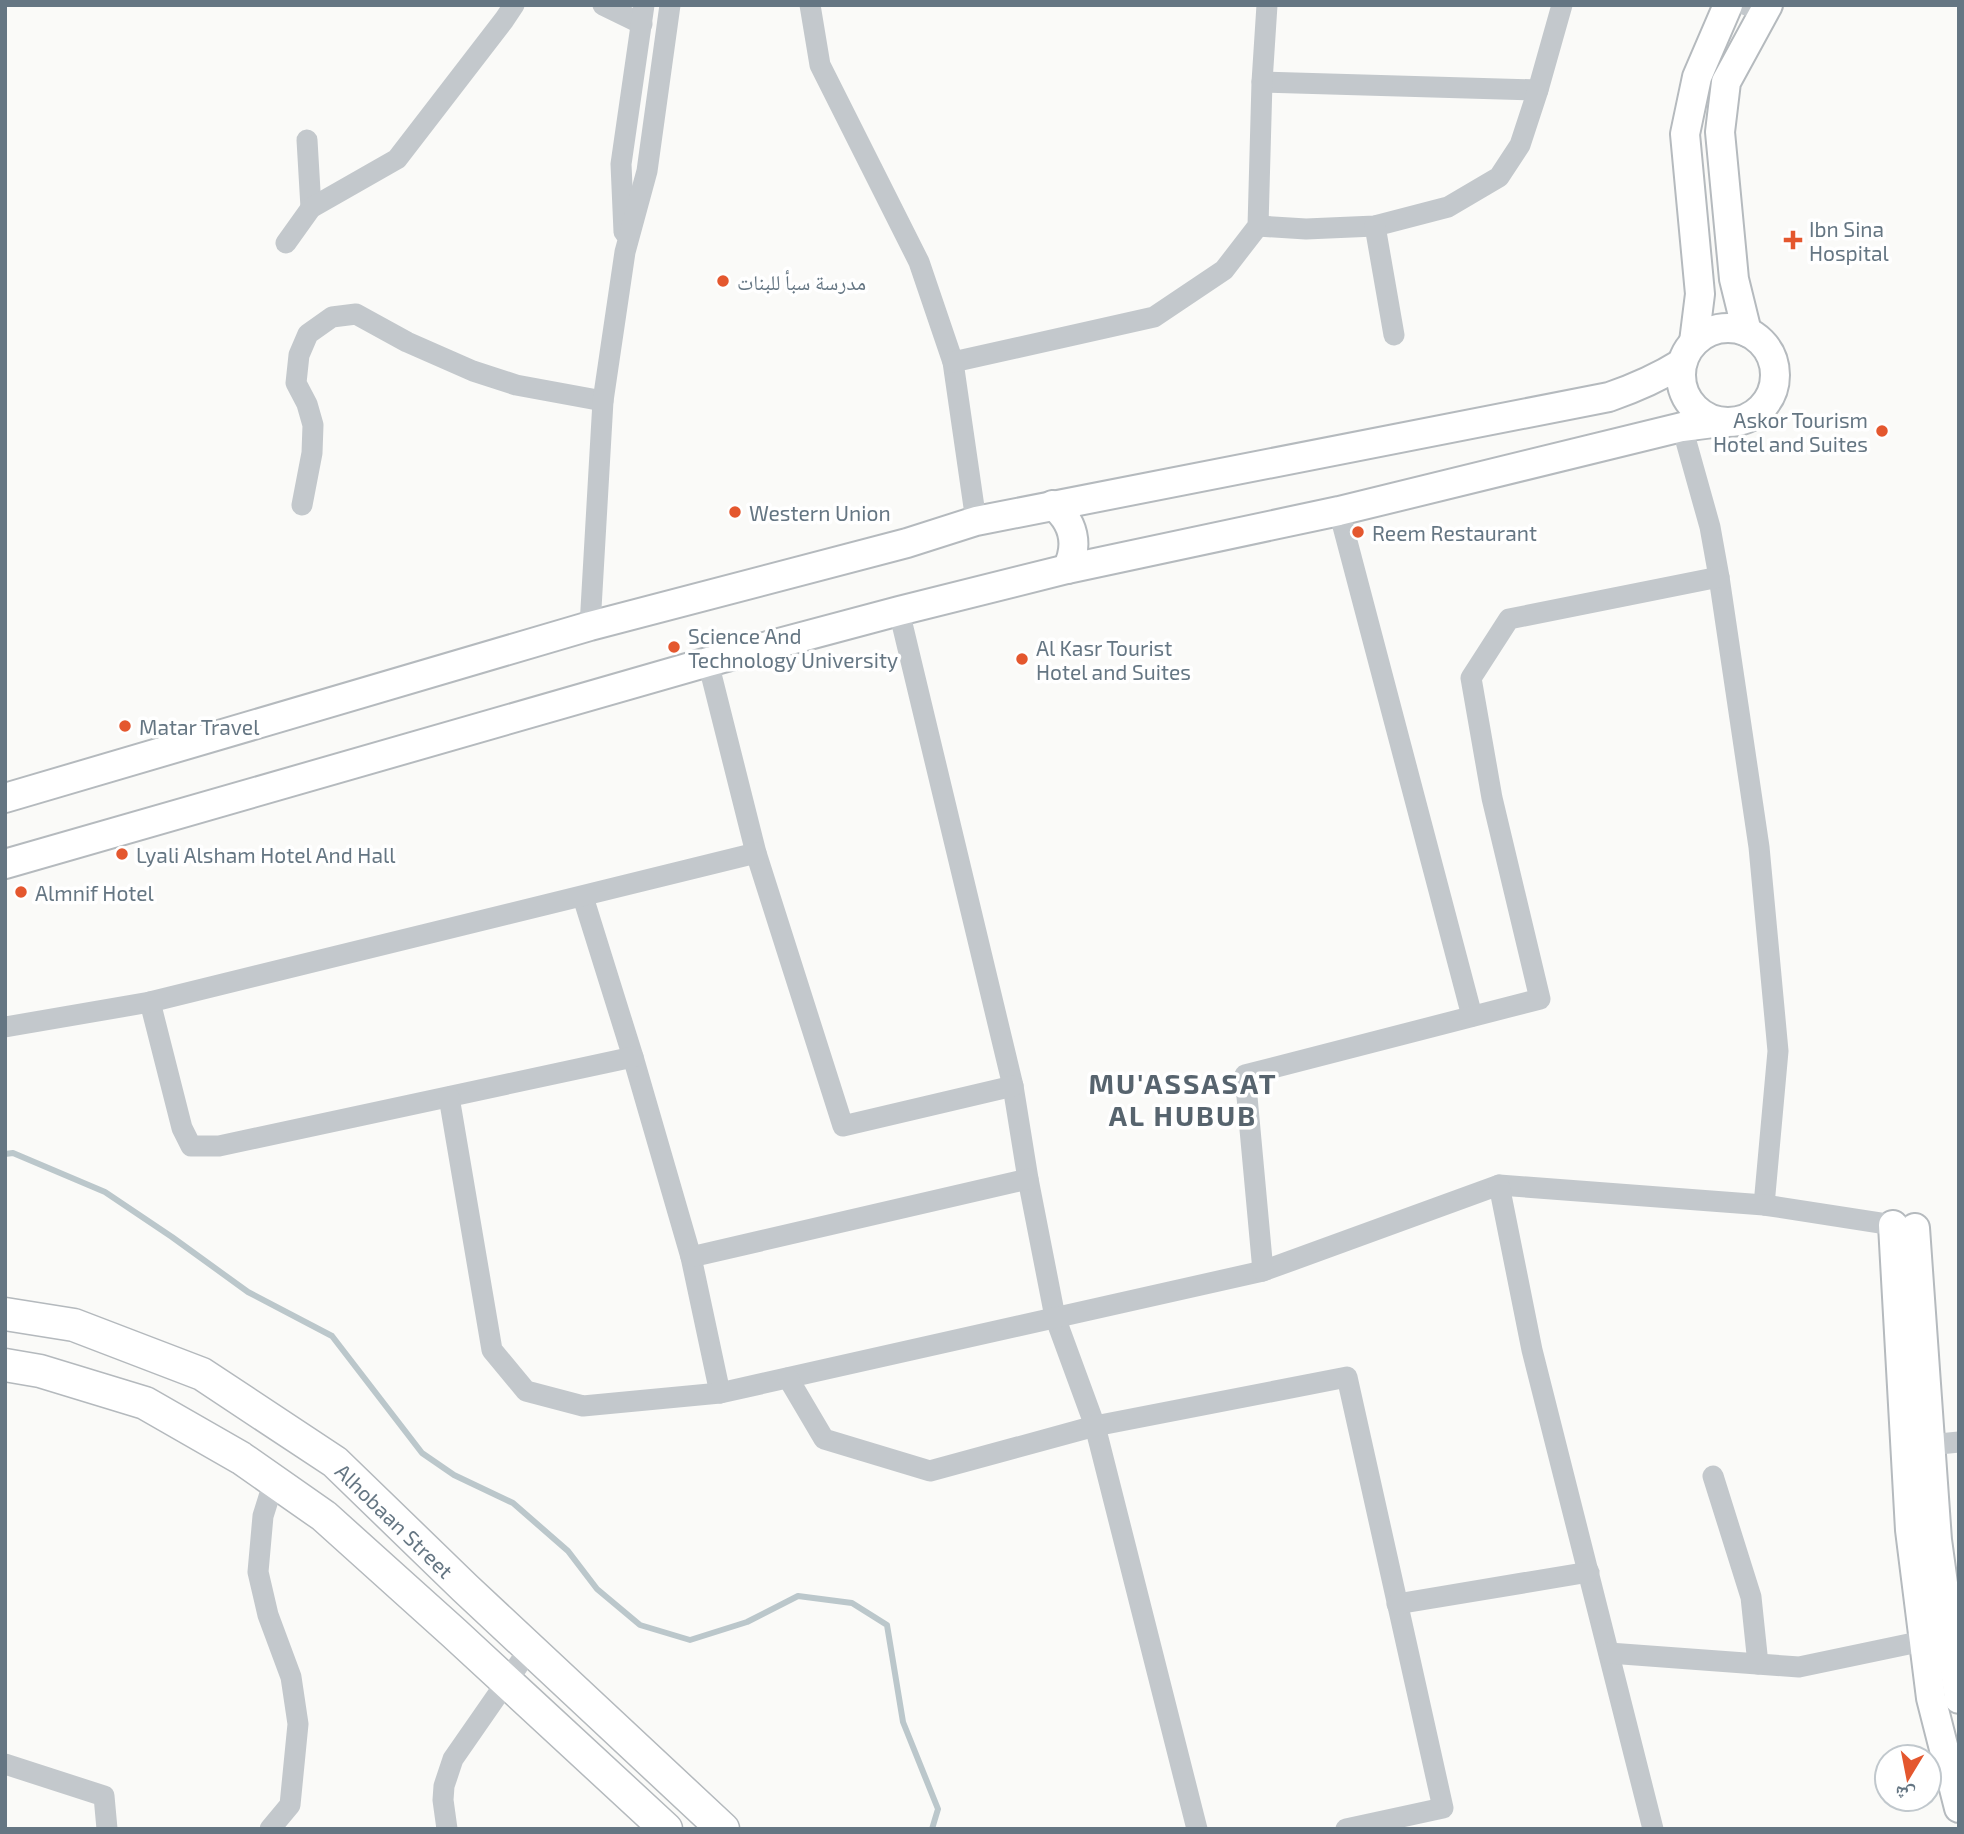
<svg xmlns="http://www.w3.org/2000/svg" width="1964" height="1834" viewBox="0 0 1964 1834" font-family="'Exo 2','Noto Naskh Arabic',sans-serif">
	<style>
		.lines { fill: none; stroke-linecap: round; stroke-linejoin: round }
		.stream { stroke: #bbc7cb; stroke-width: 6 }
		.major-casing { stroke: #b5babe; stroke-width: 32 }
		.highway-casing { stroke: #b4b9bd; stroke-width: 35 }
		.minor { stroke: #c3c8cc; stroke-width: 21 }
		.major { stroke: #fff; stroke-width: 28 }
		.highway { stroke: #fff; stroke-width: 32 }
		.poi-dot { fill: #e4572e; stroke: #fff; stroke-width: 2.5 }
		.labels { text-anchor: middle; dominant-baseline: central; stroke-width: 7; stroke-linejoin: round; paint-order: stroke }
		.poi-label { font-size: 21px; fill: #657683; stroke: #fff; text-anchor: start }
		.street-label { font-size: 21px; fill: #657683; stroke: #fff }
		.district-label { font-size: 28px; font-weight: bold; letter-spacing: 2px; fill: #57646e; stroke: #fff }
	</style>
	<rect width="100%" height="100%" fill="#fafaf8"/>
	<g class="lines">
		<path class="stream" d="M 5,1154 L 13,1153 L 105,1192 L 172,1237 L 248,1292 L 332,1336 L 422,1453 L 454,1475 L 513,1503 L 568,1551 L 597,1589 L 640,1625 L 690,1640 L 747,1622 L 798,1596 L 852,1603 L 887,1625 L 903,1722 L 938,1809 L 932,1829"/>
		<defs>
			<g id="major">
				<circle cx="1728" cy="375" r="47"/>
				<path d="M 1747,332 L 1734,279 L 1720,132 L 1726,82 L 1768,5"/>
				<path d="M 1694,342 L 1700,294 L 1685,134 L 1697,77 L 1728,5"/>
				<path d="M 1053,505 C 1074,522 1079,545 1067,569"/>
				<path d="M 5,798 L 590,626 L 907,543 L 976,521 L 1609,397 C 1635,388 1658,378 1682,363"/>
				<path d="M 5,864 L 708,662 L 899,611 L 1067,569 L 1339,511 L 1682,427 L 1721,422"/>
				<path d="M 1893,1225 L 1910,1530 L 1931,1698 L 1959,1808"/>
				<path d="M 1915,1228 L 1937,1540 L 1959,1699"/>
			</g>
			<g id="highway">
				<path id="s1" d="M 5,1314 L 74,1325 L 202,1374 L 335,1462 L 465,1588 L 723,1829"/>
				<path d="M 5,1365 L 40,1371 L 145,1403 L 241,1458 L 324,1516 L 454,1633 L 666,1829"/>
			</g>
		</defs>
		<use href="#major" class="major-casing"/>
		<use href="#highway" class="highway-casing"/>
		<g class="minor">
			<path d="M 603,5 L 642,24"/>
			<path d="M 810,5 L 820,65 L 919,262 L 953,362 L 976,521"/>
			<path d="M 1746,5 L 1764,10"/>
			<path d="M 1262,82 L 1538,90"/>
			<path d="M 307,140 L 311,208"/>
			<path d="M 1258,226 L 1306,229 L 1375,226 L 1448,207 L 1499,177 L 1520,145 L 1538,90 L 1562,5"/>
			<path d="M 1375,226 L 1394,335"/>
			<path d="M 624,232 L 621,164 L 644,5"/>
			<path d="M 286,243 L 311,208 L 397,159 L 504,20 L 514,5"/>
			<path d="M 953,362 L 1154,317 L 1224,270 L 1258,226 L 1262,82 L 1267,5"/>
			<path d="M 1682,427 L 1710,527 L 1719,577 L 1759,847 L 1778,1051 L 1764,1205"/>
			<path d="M 302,505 L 312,453 L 313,425 L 307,404 L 296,383 L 299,355 L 308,334 L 332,317 L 356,314 L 407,342 L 473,371 L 516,385 L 603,401"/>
			<path d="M 1339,511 L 1472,1016"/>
			<path d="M 899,611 L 1013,1086 L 1028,1179 L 1055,1317 L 1095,1426 L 1197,1829"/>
			<path d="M 590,626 L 603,401 L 625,252 L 647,171 L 670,5"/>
			<path d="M 708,662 L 756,853 L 843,1126 L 1013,1086"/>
			<path d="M 583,897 L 633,1057 L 691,1257 L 720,1393"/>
			<path d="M 150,1002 L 182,1128 L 191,1146 L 219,1146 L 633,1057"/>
			<path d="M 5,1027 L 150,1002 L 756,853"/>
			<path d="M 449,1097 L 492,1350 L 526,1391 L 583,1406 L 720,1393 L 1263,1271 L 1499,1185 L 1764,1205 L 1906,1227"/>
			<path d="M 1499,1185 L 1532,1350 L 1653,1829"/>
			<path d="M 691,1257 L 1028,1179"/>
			<path d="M 1263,1271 L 1245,1075 L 1540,999 L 1492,798 L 1471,678 L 1509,619 L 1719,577"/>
			<path d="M 788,1378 L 824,1439 L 930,1471 L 1095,1426 L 1347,1377 L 1443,1808 L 1346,1829"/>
			<path d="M 1929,1445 L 1959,1442"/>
			<path d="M 1713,1476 L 1751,1597 L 1758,1664"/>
			<path d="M 1397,1604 L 1589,1572"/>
			<path d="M 1609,1653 L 1799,1667 L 1923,1641"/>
			<path d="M 5,1764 L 104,1796 L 107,1829"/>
			<path d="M 270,1829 L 290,1805 L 298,1724 L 291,1677 L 268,1615 L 258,1572 L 263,1516 L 274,1481"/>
			<path d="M 447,1829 L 443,1800 L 444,1786 L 453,1759 L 530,1648"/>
		</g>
		<use href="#major" class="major"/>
		<use href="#highway" class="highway"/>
	</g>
	<g class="poi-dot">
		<path d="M1789.5 229.5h7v7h7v7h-7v7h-7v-7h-7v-7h7z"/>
		<circle cx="723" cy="281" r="7"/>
		<circle cx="1882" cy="431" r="7"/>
		<circle cx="735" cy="512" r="7"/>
		<circle cx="1358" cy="532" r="7"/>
		<circle cx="674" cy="647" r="7"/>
		<circle cx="1022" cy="659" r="7"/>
		<circle cx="125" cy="726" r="7"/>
		<circle cx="122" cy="854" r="7"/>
		<circle cx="21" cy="892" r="7"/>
	</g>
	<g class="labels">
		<g class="poi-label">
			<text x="1809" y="228">Ibn Sina<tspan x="1809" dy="24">Hospital</tspan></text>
			<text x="737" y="281">مدرسة سبأ للبنات</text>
			<text x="1868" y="419" text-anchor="end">Askor Tourism<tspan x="1868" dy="24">Hotel and Suites</tspan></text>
			<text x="749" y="512">Western Union</text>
			<text x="1372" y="532">Reem Restaurant</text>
			<text x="688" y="635">Science And<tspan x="688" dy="24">Technology University</tspan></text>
			<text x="1036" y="647">Al Kasr Tourist<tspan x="1036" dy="24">Hotel and Suites</tspan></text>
			<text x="139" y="726">Matar Travel</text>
			<text x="136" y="854">Lyali Alsham Hotel And Hall</text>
			<text x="35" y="892">Almnif Hotel</text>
		</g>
		<g class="street-label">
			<text stroke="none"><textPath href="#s1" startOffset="450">Alhobaan Street</textPath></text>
		</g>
		<g class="district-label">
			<text x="1183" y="1083">MU'ASSASAT<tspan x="1183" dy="32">AL HUBUB</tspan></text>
		</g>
	</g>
	<rect width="1964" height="1834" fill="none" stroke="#657683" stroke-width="14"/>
	<g transform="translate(1908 1778) rotate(190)"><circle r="33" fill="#ffffff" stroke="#c1c8cd" stroke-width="2"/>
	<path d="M0-5L12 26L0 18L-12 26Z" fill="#e4572e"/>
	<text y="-10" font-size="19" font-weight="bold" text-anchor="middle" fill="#657683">ش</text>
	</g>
</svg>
